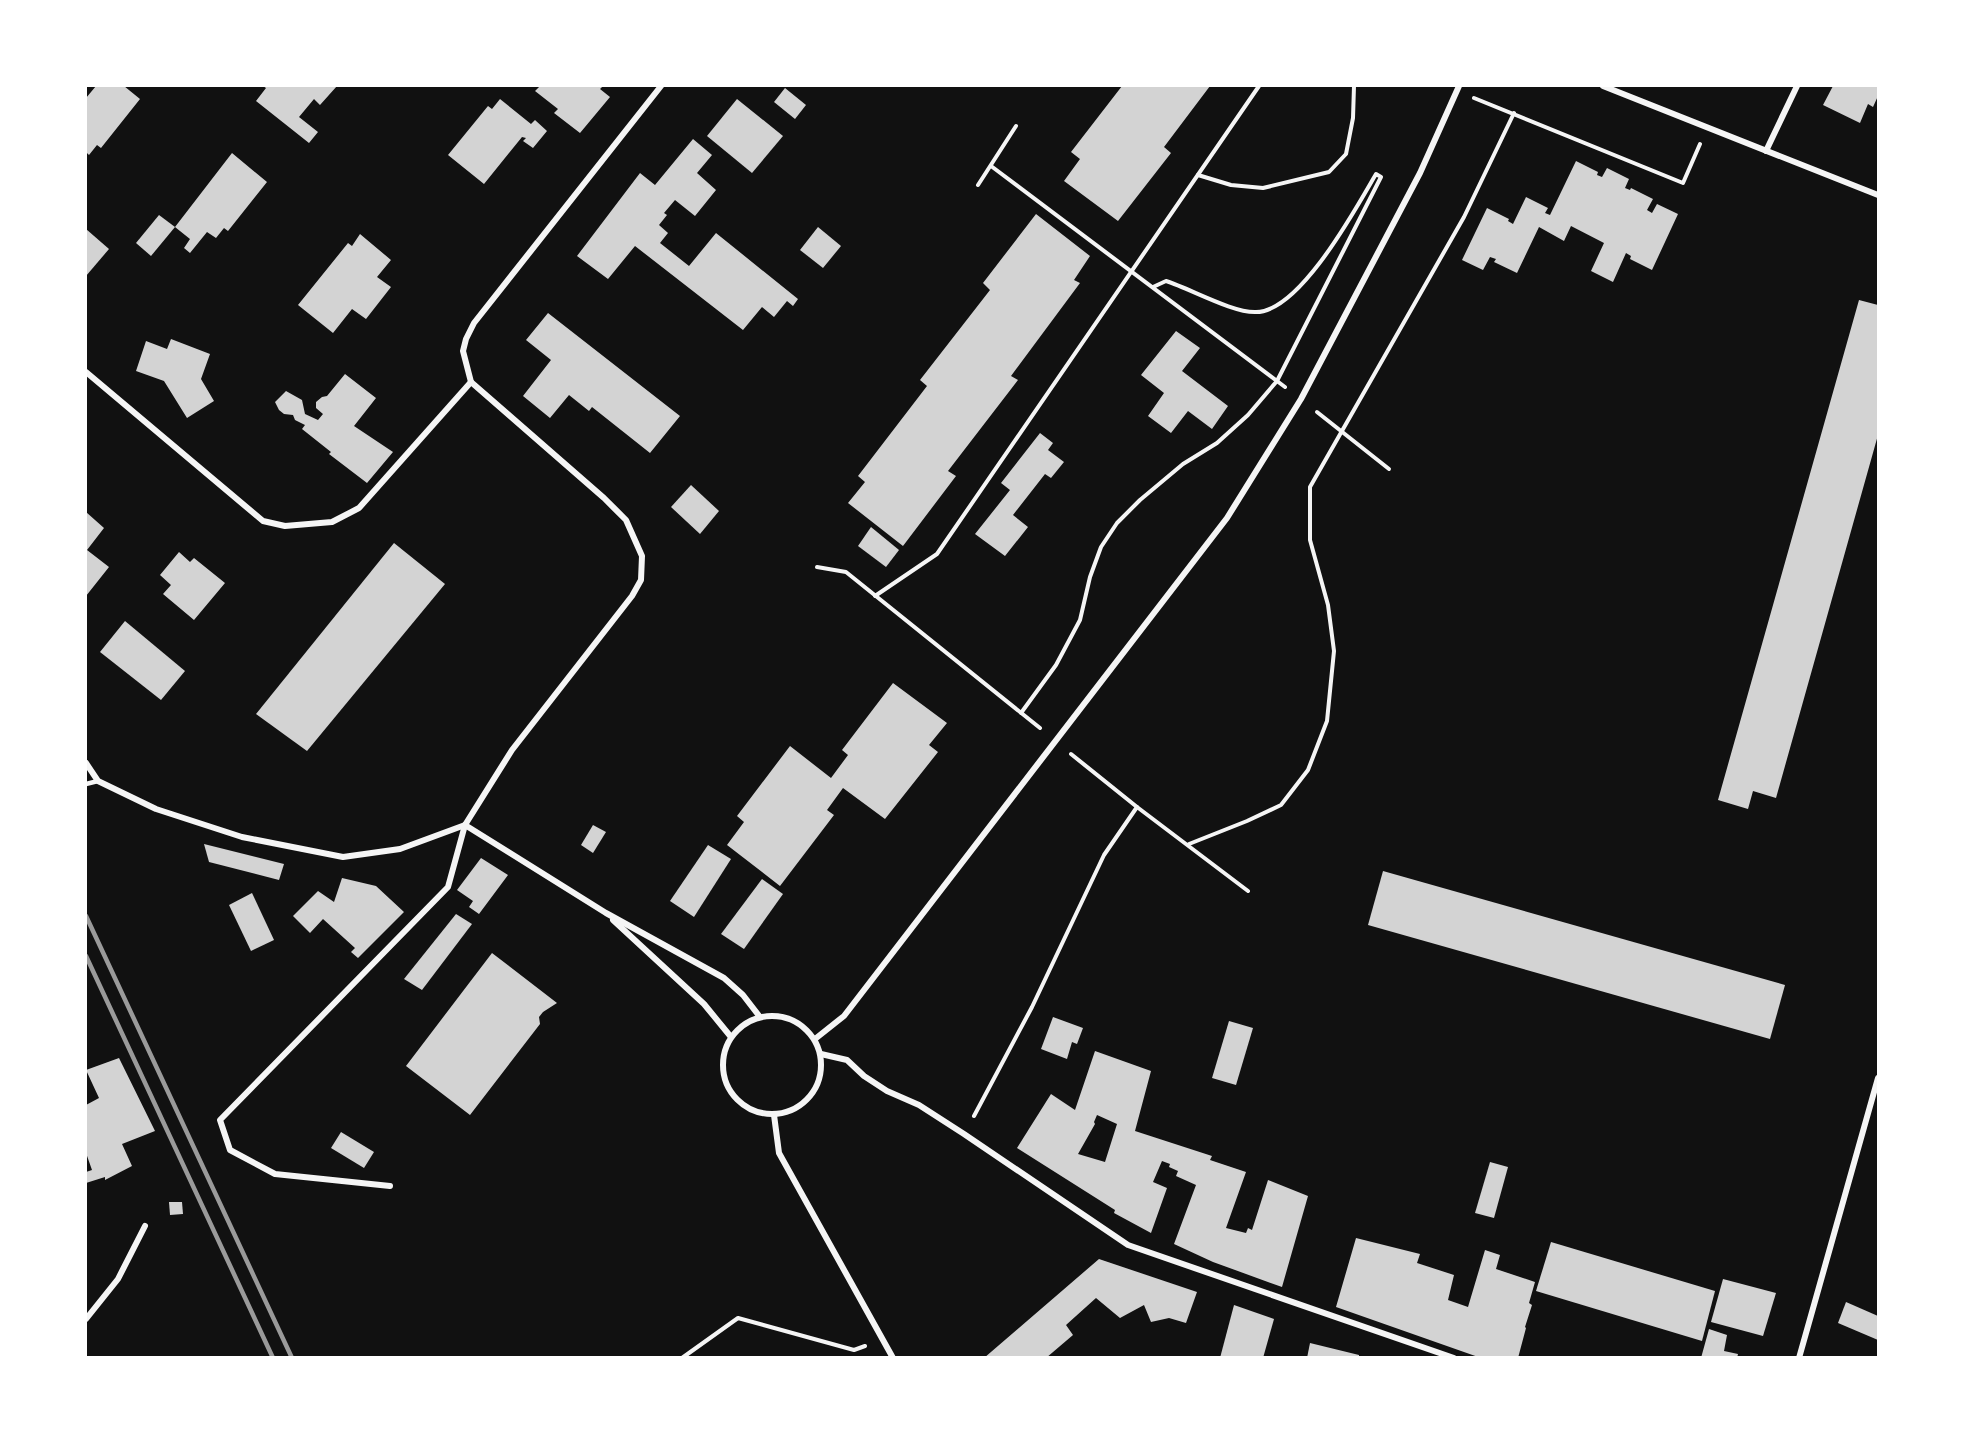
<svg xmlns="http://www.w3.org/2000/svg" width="1964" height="1443" viewBox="0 0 1964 1443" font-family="'Roboto Condensed',sans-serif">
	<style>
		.building { fill: #d3d3d3; fill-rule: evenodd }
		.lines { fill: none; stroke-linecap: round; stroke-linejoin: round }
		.path { stroke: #f5f5f5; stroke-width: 4 }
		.service { stroke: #f5f5f5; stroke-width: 4.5 }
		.minor { stroke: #f5f5f5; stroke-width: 6 }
		.rail { stroke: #9a9a9a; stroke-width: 4.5 }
	</style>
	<rect width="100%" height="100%" fill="#111"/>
	<g class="building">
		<path d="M 96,86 L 124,86 L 140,99 L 101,148 L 97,145 L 89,155 L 86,152 L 86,98 Z"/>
		<path d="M 263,86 L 337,86 L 320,105 L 314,99 L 299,117 L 318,132 L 309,143 L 256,101 L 266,88 Z"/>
		<path d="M 540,86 L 603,86 L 600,89 L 610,97 L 580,133 L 554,113 L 558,109 L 535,91 Z"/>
		<path d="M 1122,86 L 1210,86 L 1164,147 L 1171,153 L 1118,221 L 1064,181 L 1080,159 L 1071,152 Z"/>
		<path d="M 1833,86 L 1878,86 L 1878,96 L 1873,107 L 1868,104 L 1860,123 L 1823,105 Z"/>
		<path d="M 785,88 L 806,105 L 795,119 L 774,102 Z"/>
		<path d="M 500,99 L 531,124 L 535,120 L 547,131 L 533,148 L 523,141 L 526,138 L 522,137 L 484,184 L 448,155 L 488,106 L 492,109 Z"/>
		<path d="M 737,99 L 783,136 L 752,173 L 707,136 Z"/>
		<path d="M 693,139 L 712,155 L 697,173 L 716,190 L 695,216 L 675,200 L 664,213 L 667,215 L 659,225 L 668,233 L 660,243 L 689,266 L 716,233 L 798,299 L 793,306 L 787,301 L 774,317 L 762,307 L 743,330 L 635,246 L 608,279 L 577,256 L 640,173 L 655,185 Z"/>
		<path d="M 232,153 L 267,182 L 228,231 L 224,228 L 216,238 L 207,232 L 190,253 L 184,248 L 190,239 L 175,227 Z"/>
		<path d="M 1576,161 L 1598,172 L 1597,175 L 1602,177 L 1607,168 L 1629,179 L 1625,188 L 1630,190 L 1631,188 L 1653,199 L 1647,210 L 1652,213 L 1657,204 L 1678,214 L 1652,270 L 1630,259 L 1631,256 L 1626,253 L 1613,282 L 1591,271 L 1604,243 L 1571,226 L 1564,241 L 1539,227 L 1517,273 L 1494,262 L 1496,259 L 1490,257 L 1483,270 L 1462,260 L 1487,208 L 1509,219 L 1508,221 L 1513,224 L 1526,197 L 1548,208 L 1545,213 L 1550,215 Z"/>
		<path d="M 1036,214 L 1090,256 L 1074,280 L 1080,283 L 1011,376 L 1018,380 L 948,471 L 956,476 L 903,546 L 848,503 L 865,482 L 858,476 L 927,386 L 920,380 L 990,290 L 983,283 Z"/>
		<path d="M 159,215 L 175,227 L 151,256 L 136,243 Z"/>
		<path d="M 818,227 L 841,246 L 823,268 L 800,250 Z"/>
		<path d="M 86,229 L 109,249 L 86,276 Z"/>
		<path d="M 360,234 L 391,260 L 377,277 L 391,287 L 366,319 L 352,309 L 333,333 L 298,305 L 348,243 L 352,246 Z"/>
		<path d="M 1859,300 L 1878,305 L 1878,435 L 1776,798 L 1753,791 L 1748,809 L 1718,800 Z"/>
		<path d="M 548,313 L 680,416 L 650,453 L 592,407 L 589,411 L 569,395 L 550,418 L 523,396 L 551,360 L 526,340 Z"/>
		<path d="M 1176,331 L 1200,348 L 1182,371 L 1228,406 L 1212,429 L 1188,411 L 1171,433 L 1148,416 L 1164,393 L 1141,375 Z"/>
		<path d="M 171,339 L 210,354 L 201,379 L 214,401 L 187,418 L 164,381 L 136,371 L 146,341 L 167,349 Z"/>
		<path d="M 345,374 L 376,398 L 354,426 L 393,452 L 367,483 L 329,454 L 331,452 L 302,429 L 305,425 L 295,420 L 293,415 L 284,414 L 279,410 L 275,402 L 286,391 L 302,400 L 305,414 L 318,420 L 323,414 L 316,408 L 316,402 L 322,397 L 327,396 Z"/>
		<path d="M 1040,433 L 1053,443 L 1048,450 L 1064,462 L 1051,478 L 1045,474 L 1013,515 L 1028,527 L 1005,556 L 975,534 L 1010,490 L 1001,483 Z"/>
		<path d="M 691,485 L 719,511 L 700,534 L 671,507 Z"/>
		<path d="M 86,512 L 104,528 L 87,550 L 109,567 L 86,596 Z"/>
		<path d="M 871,527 L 899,550 L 886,567 L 858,546 Z"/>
		<path d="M 394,543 L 445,584 L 307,751 L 256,714 Z"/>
		<path d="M 179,552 L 190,562 L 194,558 L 225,583 L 194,620 L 163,594 L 171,585 L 160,575 Z"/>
		<path d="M 125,621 L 185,671 L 161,700 L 100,652 Z"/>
		<path d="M 893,683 L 947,723 L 929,745 L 938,752 L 885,819 L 843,788 L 827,810 L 834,815 L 780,886 L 727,845 L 744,822 L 737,816 L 790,746 L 831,778 L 848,755 L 842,750 Z"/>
		<path d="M 593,825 L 606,832 L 593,853 L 581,845 Z"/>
		<path d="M 204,844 L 284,864 L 279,880 L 209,862 Z"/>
		<path d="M 708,845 L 731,859 L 694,917 L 670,901 Z"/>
		<path d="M 481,858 L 508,875 L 479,914 L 469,907 L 473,901 L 457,890 Z"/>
		<path d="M 1383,871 L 1785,985 L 1770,1039 L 1368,925 Z"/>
		<path d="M 342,878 L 376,886 L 404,912 L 358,958 L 351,952 L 355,948 L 323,919 L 310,933 L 293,916 L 318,891 L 334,902 Z"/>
		<path d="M 762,879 L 783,894 L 744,949 L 721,934 Z"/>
		<path d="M 252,893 L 274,940 L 251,951 L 229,905 Z"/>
		<path d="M 456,914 L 472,924 L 422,990 L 404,979 Z"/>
		<path d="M 492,953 L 557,1003 L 543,1012 L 539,1017 L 540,1024 L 470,1115 L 406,1066 Z"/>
		<path d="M 1053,1017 L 1083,1028 L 1077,1044 L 1072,1042 L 1067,1059 L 1041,1049 Z"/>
		<path d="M 1229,1021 L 1253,1028 L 1236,1085 L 1212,1078 Z"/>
		<path d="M 1095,1051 L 1151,1071 L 1135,1131 L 1212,1156 L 1210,1160 L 1246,1172 L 1226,1228 L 1246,1233 L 1248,1228 L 1252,1230 L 1268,1180 L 1308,1196 L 1282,1287 L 1213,1262 L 1174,1244 L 1196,1185 L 1176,1176 L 1178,1171 L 1169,1167 L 1170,1164 L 1162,1161 L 1153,1182 L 1167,1188 L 1151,1233 L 1114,1213 L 1115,1210 L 1017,1148 L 1051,1094 L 1075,1110 ZM 1097,1115 L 1117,1124 L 1105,1162 L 1078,1154 L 1095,1124 L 1094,1122 Z"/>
		<path d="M 119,1058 L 155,1131 L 122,1144 L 132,1166 L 105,1180 L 105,1177 L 86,1183 L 86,1172 L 92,1170 L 86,1153 L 86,1105 L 99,1098 L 86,1070 Z"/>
		<path d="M 341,1132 L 374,1152 L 364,1168 L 331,1148 Z"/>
		<path d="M 1490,1162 L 1508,1167 L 1494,1218 L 1475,1213 Z"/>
		<path d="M 169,1202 L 182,1202 L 183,1214 L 170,1215 Z"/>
		<path d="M 1356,1238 L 1420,1254 L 1417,1263 L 1454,1275 L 1448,1300 L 1468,1307 L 1485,1250 L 1500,1255 L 1496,1269 L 1535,1282 L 1529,1303 L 1532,1305 L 1525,1327 L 1526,1328 L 1518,1358 L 1481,1358 L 1336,1307 Z"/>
		<path d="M 1551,1242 L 1715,1291 L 1702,1341 L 1536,1291 Z"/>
		<path d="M 1099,1259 L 1197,1292 L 1186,1323 L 1169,1318 L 1151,1322 L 1144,1305 L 1120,1318 L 1096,1298 L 1066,1325 L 1073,1335 L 1046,1358 L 984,1358 Z"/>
		<path d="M 1723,1279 L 1776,1293 L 1763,1336 L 1711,1322 Z"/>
		<path d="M 1846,1302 L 1878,1316 L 1878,1340 L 1838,1323 Z"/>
		<path d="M 1234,1305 L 1274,1319 L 1263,1358 L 1220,1358 Z"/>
		<path d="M 1709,1329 L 1727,1335 L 1724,1351 L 1738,1354 L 1737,1358 L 1701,1358 Z"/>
		<path d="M 1310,1343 L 1359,1355 L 1359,1358 L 1307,1358 Z"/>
	</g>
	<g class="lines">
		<g class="path">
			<path d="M 1474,98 L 1683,183 L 1700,144"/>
			<path d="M 991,166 L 1285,387"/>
			<path d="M 1198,175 L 1231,185 L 1263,188 L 1329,172 L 1346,154 L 1353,118 L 1354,86"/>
			<path d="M 978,185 L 1016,126"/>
			<path d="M 1317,412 L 1389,469"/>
			<path d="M 817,567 L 846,572 L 1040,728"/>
			<path d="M 875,596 L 937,554 L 1259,86"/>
			<path d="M 1021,713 L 1056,665 L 1080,620 L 1090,577 L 1101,547 L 1117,523 L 1140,500 L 1183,464 L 1217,443 L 1248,415 L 1277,381 L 1381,177 L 1376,174 C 1356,208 1300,312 1256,312 C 1233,313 1191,289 1166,281 L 1153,287"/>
			<path d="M 1071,754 L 1137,807 L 1248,891"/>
			<path d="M 1189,844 L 1247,821 L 1281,805 L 1308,770 L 1327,721 L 1334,651 L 1328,605 L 1310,540 L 1310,487 L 1464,217 L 1514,113"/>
			<path d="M 974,1116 L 1032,1007 L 1104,855 L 1137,807"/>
			<path d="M 682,1358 L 738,1318 L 854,1350 L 865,1346"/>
		</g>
		<path class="service" d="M 86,784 L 98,781"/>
		<g class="minor">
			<path d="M 1603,86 L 1878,195"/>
			<path d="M 1766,151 L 1797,86"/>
			<path d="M 86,372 L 263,521 L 285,526 L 332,522 L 359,508 L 471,382"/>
			<path d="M 86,763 L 98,781 L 156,809 L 242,837 L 343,857 L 400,849 L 465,825"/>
			<path d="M 465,825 L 606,913 L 724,978 L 743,995 L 760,1017"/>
			<path d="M 613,920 L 704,1004 L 731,1037"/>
			<circle cx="772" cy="1065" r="49"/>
			<path d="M 815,1039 L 844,1016 L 1227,518 L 1301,399 L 1420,173 L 1459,86"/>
			<path d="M 821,1054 L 847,1060 L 864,1076 L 887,1091 L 919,1105 L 964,1134 L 1128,1245 L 1454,1358"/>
			<path d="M 774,1115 L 779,1153 L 893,1358"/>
			<path d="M 390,1186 L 275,1174 L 230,1150 L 220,1120 L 448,887 L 465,825 L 512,750 L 632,596 L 641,580 L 642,556 L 626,520 L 604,498 L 471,382 L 463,351 L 466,339 L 474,323 L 661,86"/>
			<path d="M 86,1319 L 118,1279 L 145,1226"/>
			<path d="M 1799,1358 L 1878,1078"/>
		</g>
		<g class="rail">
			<path d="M 86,916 L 292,1358"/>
			<path d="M 86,956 L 273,1358"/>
		</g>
	</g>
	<rect width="1964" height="1443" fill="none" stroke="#ffffff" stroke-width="174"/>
</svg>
